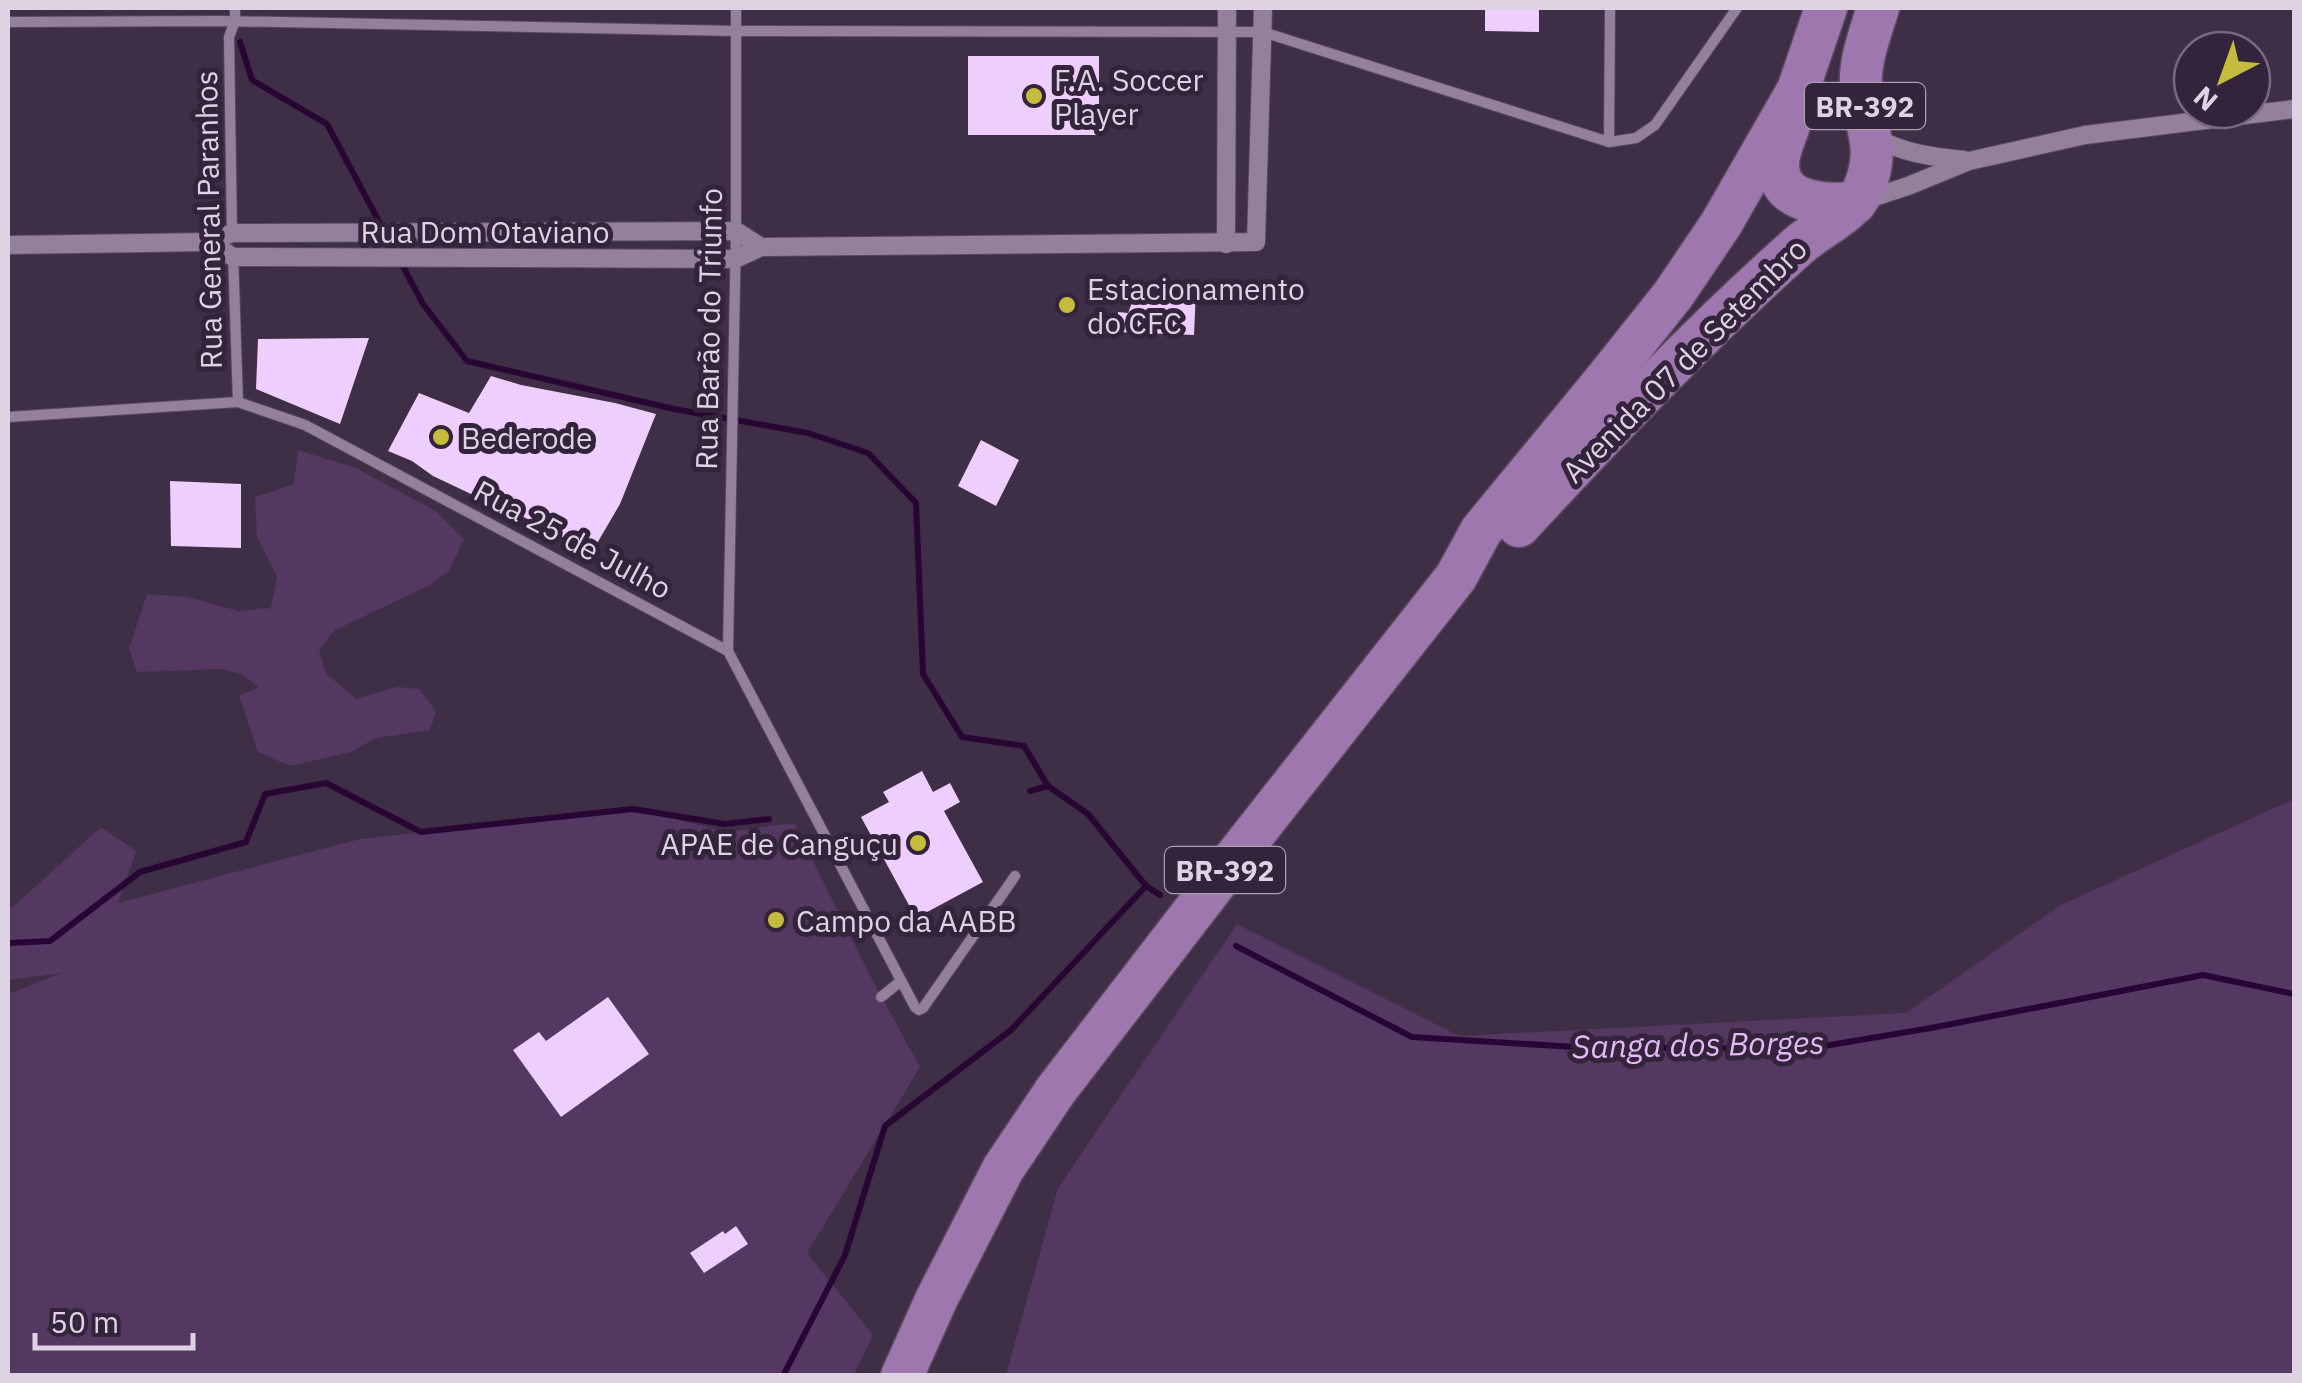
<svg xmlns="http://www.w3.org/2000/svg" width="2302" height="1383" viewBox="0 0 2302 1383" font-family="'IBM Plex Sans',sans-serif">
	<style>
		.green { fill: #553861 }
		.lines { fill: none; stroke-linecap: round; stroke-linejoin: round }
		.stream { stroke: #280634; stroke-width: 6 }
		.building { fill: #eecefd }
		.minor-casing { stroke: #594a5e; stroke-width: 12 }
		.tertiary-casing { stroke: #594a5e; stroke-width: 20 }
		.trunk-casing { stroke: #594a5e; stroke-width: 45 }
		.minor { stroke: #94809c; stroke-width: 10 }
		.tertiary { stroke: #94809c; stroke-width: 18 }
		.trunk { stroke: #9e77af; stroke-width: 42 }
		.poi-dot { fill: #c5bc3d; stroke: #34243b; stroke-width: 4 }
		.labels { text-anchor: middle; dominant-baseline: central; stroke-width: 10; stroke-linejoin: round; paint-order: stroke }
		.shield { fill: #34243b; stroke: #ab9eb0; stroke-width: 2.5 }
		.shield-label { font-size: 28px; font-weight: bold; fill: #ded3e2 }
		.poi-label { font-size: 30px; fill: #ded3e2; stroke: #34243b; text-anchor: start }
		.street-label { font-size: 30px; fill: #ded3e2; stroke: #34243b }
		.water-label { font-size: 32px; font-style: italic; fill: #e3b8f5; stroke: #34243b }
	</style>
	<rect width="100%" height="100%" fill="#3e2e46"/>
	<g class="green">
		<path d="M 298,450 L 356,468 L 434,510 L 464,539 L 449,571 L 430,585 L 335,630 L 319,650 L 326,673 L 356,699 L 397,687 L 419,689 L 436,711 L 430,730 L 376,738 L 351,752 L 290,766 L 258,752 L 239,695 L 259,688 L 242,674 L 219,669 L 137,672 L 129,649 L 147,594 L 187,597 L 239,611 L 271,608 L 277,577 L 257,537 L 255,497 L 294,484 Z"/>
		<path d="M 2292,800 L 2294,803 L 2294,1375 L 1006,1375 L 1058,1188 L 1237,924 L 1459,1036 L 1906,1013 L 2061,905 Z"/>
		<path d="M 633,809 L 728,832 L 794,823 L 876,987 L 920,1067 L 807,1253 L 873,1335 L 853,1376 L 8,1375 L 8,994 L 61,973 L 8,980 L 8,907 L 14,906 L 101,827 L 136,851 L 118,903 L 360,839 Z"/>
	</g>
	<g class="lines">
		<g class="stream">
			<path d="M 240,42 L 252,80 L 327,124 L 423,304 L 467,361 L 674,409 L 808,433 L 868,453 L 916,503 L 923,674 L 962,737 L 1024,746 L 1048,786"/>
			<path d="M 1030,791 L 1048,786 L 1088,814 L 1146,886"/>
			<path d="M 8,943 L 50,941 L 140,872 L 246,842 L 265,794 L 326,783 L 421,832 L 633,809 L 725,824 L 769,819"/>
			<path d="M 1236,946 L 1412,1037 L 1575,1047 L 1806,1049 L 1931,1028 L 2203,975 L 2294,994"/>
			<path d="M 783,1376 L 845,1255 L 885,1126 L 1011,1030 L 1146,886 L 1160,895"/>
		</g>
	</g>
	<g class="building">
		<path d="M 1485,8 L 1539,8 L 1539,32 L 1485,31 Z"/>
		<rect x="968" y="56" width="131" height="79"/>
		<path d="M 1151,288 L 1196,290 L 1194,335 L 1117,332 L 1118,312 L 1128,313 L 1133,300 L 1143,290 Z"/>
		<path d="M 369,338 L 340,424 L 256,389 L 258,339 Z"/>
		<path d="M 491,376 L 521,385 L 615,403 L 656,414 L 620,504 L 592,552 L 512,511 L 511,513 L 433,476 L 412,461 L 388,451 L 419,393 L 469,413 Z"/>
		<path d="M 981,440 L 1019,460 L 996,506 L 958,486 Z"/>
		<path d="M 170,481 L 241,484 L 241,548 L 171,546 Z"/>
		<path d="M 922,771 L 933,792 L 950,783 L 960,802 L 944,811 L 983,882 L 916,918 L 861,817 L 889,802 L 883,792 Z"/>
		<path d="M 608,997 L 649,1054 L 561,1117 L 513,1050 L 539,1032 L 546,1041 Z"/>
		<path d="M 736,1226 L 748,1244 L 704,1273 L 690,1253 L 723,1231 L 725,1234 Z"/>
	</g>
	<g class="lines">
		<defs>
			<g id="minor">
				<path d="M 8,22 L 222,21 L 735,31 L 1263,32 L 1609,142 L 1636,138 L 1655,125 L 1737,8"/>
				<path d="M 1609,142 L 1610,8"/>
				<path d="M 232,236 L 229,37 L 235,21 L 235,8"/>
				<path d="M 233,253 L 238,402"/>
				<path d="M 8,417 L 238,402 L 305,425 L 728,651 L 915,1007 L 919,1010 L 923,1008 L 1015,876"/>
				<path d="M 728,651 L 736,231 L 736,8"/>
				<path d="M 881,997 L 901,981"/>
			</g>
			<g id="tertiary">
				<path d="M 1874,137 C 1903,153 1931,157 1964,160"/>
				<path d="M 1862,201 L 1908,186 L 1969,161 L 2085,135 L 2294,109"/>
				<path d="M 210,242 L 233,257 L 735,259 L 761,247 L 1256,242 L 1263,8"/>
				<path d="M 1226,244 L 1227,8"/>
				<path d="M 8,245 L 210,242 L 232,233 L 736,231 L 761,247"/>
			</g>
			<g id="trunk">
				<path d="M 1789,125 C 1786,135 1781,145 1779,156 C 1771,203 1822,206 1855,203"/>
				<path d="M 1519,526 C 1609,429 1699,334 1798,246 C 1819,227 1855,213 1865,186 C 1881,144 1864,127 1861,89 C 1859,61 1870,34 1878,8"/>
				<path d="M 902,1376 L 936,1300 L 1003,1169 L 1056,1090 L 1227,868 L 1456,577 L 1481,531 L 1606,379 L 1673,295 L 1721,224 L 1798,90 L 1826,8"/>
			</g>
		</defs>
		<use href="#minor" class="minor-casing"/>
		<use href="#tertiary" class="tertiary-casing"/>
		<use href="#trunk" class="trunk-casing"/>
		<use href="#minor" class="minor"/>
		<use href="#tertiary" class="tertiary"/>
		<use href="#trunk" class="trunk"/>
	</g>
	<g class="poi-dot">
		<circle cx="1034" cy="96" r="10"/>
		<circle cx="1067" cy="305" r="10"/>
		<circle cx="441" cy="437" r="10"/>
		<circle cx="918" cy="843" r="10"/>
		<circle cx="776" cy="920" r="10"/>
	</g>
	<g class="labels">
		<g class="shield">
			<rect x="1805" y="83" width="120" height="46" rx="8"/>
			<rect x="1165" y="847" width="120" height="46" rx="8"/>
		</g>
		<g class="shield-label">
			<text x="1865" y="106">BR-392</text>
			<text x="1225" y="870">BR-392</text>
		</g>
		<g class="poi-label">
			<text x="1054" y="79">F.A. Soccer<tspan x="1054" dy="34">Player</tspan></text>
			<text x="1087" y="288">Estacionamento<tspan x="1087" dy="34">do CFC</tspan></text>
			<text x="461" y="437">Bederode</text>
			<text x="898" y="843" text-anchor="end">APAE de Canguçu</text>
			<text x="796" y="920">Campo da AABB</text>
		</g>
		<g class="street-label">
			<text transform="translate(208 220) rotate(-91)">Rua General Paranhos</text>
			<text x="485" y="231">Rua Dom Otaviano</text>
			<text transform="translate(708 329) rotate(-89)">Rua Barão do Triunfo</text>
			<text transform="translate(1684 360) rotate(-45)">Avenida 07 de Setembro</text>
			<text transform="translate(573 539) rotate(28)">Rua 25 de Julho</text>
		</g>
		<g class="water-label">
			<text transform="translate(1698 1044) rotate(-1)">Sanga dos Borges</text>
		</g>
	</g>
	<rect width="2302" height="1383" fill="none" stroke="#ded3e2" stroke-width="20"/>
	<g transform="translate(2222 80) rotate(221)"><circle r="48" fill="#34243b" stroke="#786a7e" stroke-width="2.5"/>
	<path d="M0-8L18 38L0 25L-18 38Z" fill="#c5bc3d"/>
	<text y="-15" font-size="28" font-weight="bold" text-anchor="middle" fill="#ded3e2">N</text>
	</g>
	<path d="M35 1333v15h158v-15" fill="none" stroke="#ded3e2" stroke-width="5"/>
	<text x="50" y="1333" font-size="30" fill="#ded3e2" stroke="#34243b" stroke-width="8" paint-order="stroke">50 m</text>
</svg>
